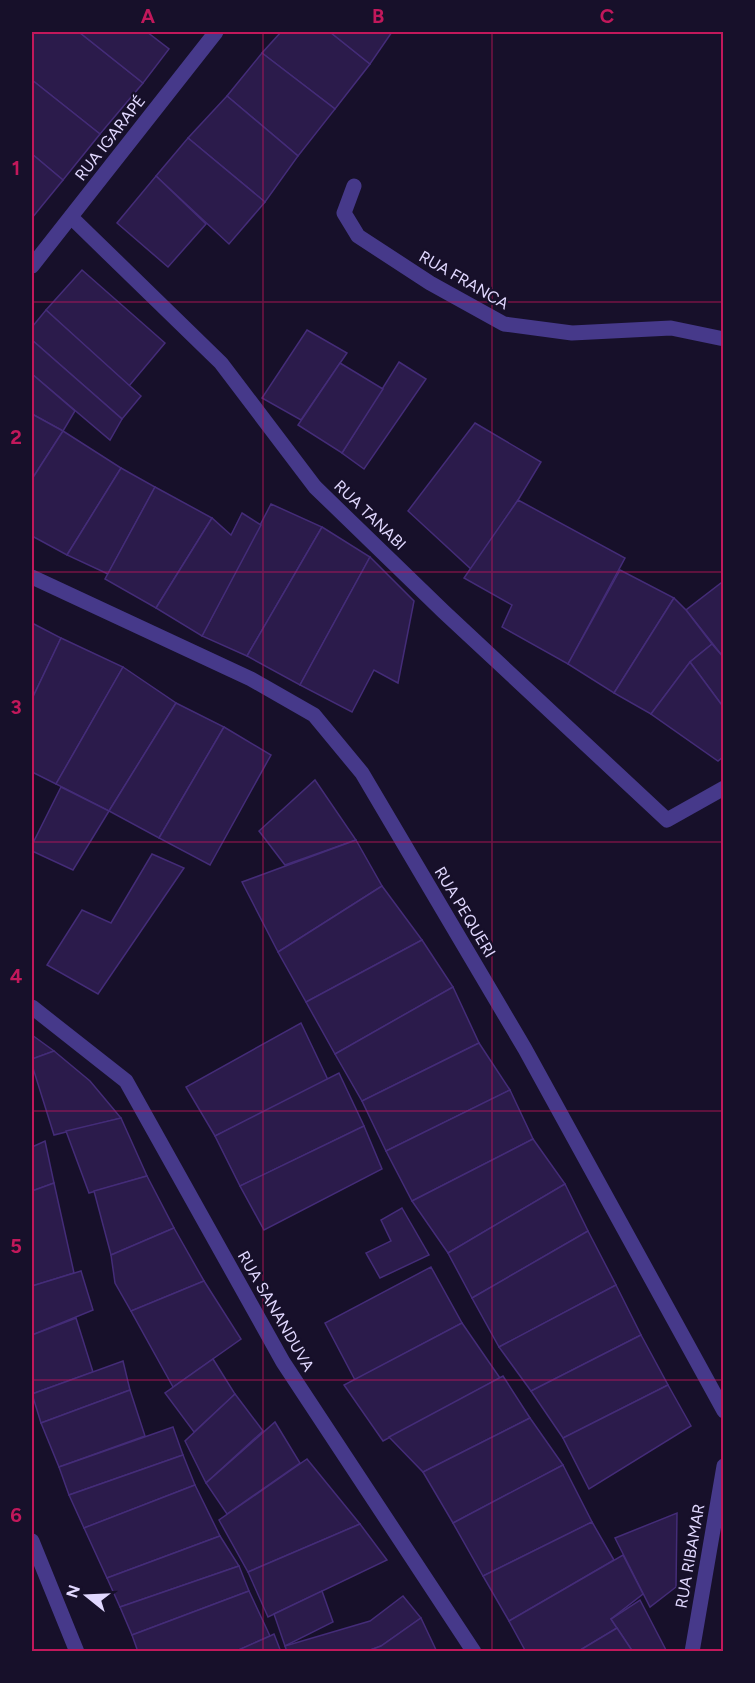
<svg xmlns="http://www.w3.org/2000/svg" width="755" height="1683" viewBox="0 0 755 1683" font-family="Figtree,sans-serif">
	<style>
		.building { fill: #2b1b4b; stroke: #442c78; stroke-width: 1.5 }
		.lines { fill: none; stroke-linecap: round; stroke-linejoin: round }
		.minor { stroke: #46398a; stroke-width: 15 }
		.grid { fill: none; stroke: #c2185b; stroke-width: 1.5; stroke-opacity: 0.55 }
		.labels { text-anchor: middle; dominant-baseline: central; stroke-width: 4.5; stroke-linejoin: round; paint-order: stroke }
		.street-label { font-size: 16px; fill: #e1d8ff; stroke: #17102a }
		.neatline { fill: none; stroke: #c2185b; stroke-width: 2 }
		.grid-label { font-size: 20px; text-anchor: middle; font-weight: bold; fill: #c2185b }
	</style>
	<rect width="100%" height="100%" fill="#17102a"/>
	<g class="building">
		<path d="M 32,32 L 79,32 L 143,83 L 100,134 L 32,80 Z"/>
		<path d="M 79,32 L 147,32 L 169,49 L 143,83 Z"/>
		<path d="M 281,32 L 330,32 L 370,64 L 335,109 L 262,53 Z"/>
		<path d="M 330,32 L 392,32 L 370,64 Z"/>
		<path d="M 262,53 L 335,109 L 298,156 L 227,96 Z"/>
		<path d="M 32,80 L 100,134 L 63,180 L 32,154 Z"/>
		<path d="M 227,96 L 298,156 L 265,202 L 188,138 Z"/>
		<path d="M 188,138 L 265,202 L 229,244 L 156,176 Z"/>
		<path d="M 32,154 L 63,180 L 32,218 Z"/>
		<path d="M 156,176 L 206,224 L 168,267 L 117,223 Z"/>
		<path d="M 82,270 L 165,343 L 129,386 L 46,310 Z"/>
		<path d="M 46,310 L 141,396 L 122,419 L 32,340 L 32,327 Z"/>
		<path d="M 307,330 L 347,353 L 301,420 L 262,398 Z"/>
		<path d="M 32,340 L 122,419 L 110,440 L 32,374 Z"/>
		<path d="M 399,362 L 426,379 L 364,469 L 342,453 Z"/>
		<path d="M 340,363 L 383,389 L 342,453 L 298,425 Z"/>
		<path d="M 32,374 L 75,411 L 63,431 L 32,414 Z"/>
		<path d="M 32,414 L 63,431 L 32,479 Z"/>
		<path d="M 475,423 L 541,462 L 518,500 L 471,569 L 408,511 Z"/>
		<path d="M 63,431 L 121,468 L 67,555 L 32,536 L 32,479 Z"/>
		<path d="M 121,468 L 155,487 L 108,574 L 67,555 Z"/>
		<path d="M 155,487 L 212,518 L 156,608 L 105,579 Z"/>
		<path d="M 518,500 L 625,558 L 568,664 L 502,627 L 512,605 L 464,578 Z"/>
		<path d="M 271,504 L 322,527 L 247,656 L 202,636 Z"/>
		<path d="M 242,513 L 261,525 L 202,636 L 156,608 L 212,518 L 231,535 Z"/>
		<path d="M 322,527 L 370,557 L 300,685 L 247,656 Z"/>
		<path d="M 370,557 L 414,601 L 398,683 L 374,670 L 352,712 L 300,685 Z"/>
		<path d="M 620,570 L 674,598 L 614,693 L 568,664 Z"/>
		<path d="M 721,583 L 724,586 L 724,658 L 686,610 Z"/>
		<path d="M 674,598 L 686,610 L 712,644 L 690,662 L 651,714 L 614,693 Z"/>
		<path d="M 32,623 L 61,638 L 32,699 Z"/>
		<path d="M 61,638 L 123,667 L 56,784 L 32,772 L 32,699 Z"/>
		<path d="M 712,644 L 724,658 L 724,708 L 690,662 Z"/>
		<path d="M 690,662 L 724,708 L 724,756 L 718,761 L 651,714 Z"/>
		<path d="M 123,667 L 176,703 L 109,811 L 56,784 Z"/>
		<path d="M 176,703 L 224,727 L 159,838 L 109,811 Z"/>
		<path d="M 224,727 L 271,755 L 210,865 L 159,838 Z"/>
		<path d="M 315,780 L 356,840 L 285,865 L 259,831 Z"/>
		<path d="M 61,787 L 109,811 L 73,870 L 32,851 L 32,845 Z"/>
		<path d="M 356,840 L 382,886 L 278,952 L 242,882 Z"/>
		<path d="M 152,854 L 184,868 L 98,994 L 47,965 L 82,910 L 111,923 Z"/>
		<path d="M 382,886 L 422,940 L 306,1002 L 278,952 Z"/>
		<path d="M 422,940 L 453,987 L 335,1054 L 306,1002 Z"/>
		<path d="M 453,987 L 479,1043 L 362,1101 L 335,1054 Z"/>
		<path d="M 301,1023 L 328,1080 L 215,1136 L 186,1087 Z"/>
		<path d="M 32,1035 L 54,1051 L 32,1059 Z"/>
		<path d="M 479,1043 L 510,1090 L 386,1151 L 362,1101 Z"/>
		<path d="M 54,1051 L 90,1081 L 121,1118 L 54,1135 L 32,1065 L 32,1059 Z"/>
		<path d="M 339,1073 L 364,1126 L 240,1186 L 215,1136 Z"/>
		<path d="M 510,1090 L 533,1139 L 412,1201 L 386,1151 Z"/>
		<path d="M 121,1118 L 147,1176 L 89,1193 L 66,1131 Z"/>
		<path d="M 364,1126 L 382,1169 L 264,1230 L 240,1186 Z"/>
		<path d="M 533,1139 L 565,1184 L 448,1253 L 412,1201 Z"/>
		<path d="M 45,1141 L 54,1183 L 32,1191 L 32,1147 Z"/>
		<path d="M 147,1176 L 174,1228 L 111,1255 L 94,1191 Z"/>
		<path d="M 54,1183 L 74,1273 L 32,1286 L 32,1191 Z"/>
		<path d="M 565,1184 L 588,1231 L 472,1298 L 448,1253 Z"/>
		<path d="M 402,1208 L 429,1255 L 380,1278 L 366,1253 L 391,1241 L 381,1220 Z"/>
		<path d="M 174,1228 L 204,1281 L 131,1311 L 115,1283 L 111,1255 Z"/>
		<path d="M 588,1231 L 616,1285 L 499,1347 L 472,1298 Z"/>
		<path d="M 431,1267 L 462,1323 L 355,1380 L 325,1323 Z"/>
		<path d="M 81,1271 L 93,1310 L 32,1335 L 32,1286 Z"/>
		<path d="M 204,1281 L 241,1339 L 173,1387 L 131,1311 Z"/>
		<path d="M 616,1285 L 641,1335 L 531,1391 L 499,1347 Z"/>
		<path d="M 76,1318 L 93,1372 L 32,1394 L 32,1335 Z"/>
		<path d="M 462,1323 L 500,1378 L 383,1441 L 344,1385 Z"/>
		<path d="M 641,1335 L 668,1385 L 563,1438 L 531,1391 Z"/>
		<path d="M 213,1359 L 235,1394 L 194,1432 L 165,1393 Z"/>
		<path d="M 123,1361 L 130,1390 L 41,1423 L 32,1394 Z"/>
		<path d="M 503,1376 L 530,1418 L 423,1472 L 389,1437 Z"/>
		<path d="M 668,1385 L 691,1426 L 589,1489 L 563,1438 Z"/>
		<path d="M 130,1390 L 145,1436 L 59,1467 L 41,1423 Z"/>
		<path d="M 235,1394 L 263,1431 L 206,1483 L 185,1441 Z"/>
		<path d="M 530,1418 L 563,1465 L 453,1523 L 423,1472 Z"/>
		<path d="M 275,1422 L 300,1463 L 227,1514 L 206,1483 Z"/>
		<path d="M 173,1427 L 183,1455 L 69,1495 L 59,1467 Z"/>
		<path d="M 183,1455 L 195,1485 L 84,1528 L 69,1495 Z"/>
		<path d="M 307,1459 L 360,1524 L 248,1572 L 219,1520 Z"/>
		<path d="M 563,1465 L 592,1522 L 483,1576 L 453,1523 Z"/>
		<path d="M 195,1485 L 220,1536 L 107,1578 L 84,1528 Z"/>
		<path d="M 677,1513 L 676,1587 L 650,1607 L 615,1538 Z"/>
		<path d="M 592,1522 L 614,1560 L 509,1621 L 483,1576 Z"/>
		<path d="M 360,1524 L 387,1560 L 268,1617 L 248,1572 Z"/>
		<path d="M 220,1536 L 239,1566 L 120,1607 L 107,1578 Z"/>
		<path d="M 623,1555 L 643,1594 L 611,1619 L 617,1628 L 577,1652 L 526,1652 L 509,1621 Z"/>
		<path d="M 239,1566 L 249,1591 L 132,1635 L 120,1607 Z"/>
		<path d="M 249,1591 L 270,1636 L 234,1652 L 138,1652 L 132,1635 Z"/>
		<path d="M 322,1591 L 333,1622 L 285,1646 L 274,1614 Z"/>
		<path d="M 403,1596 L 421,1618 L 381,1646 L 365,1652 L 287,1652 L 285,1646 L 370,1621 Z"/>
		<path d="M 640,1600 L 667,1652 L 633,1652 L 611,1619 Z"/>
		<path d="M 421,1618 L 437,1652 L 365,1652 L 381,1646 Z"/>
		<path d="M 617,1628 L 633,1652 L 577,1652 Z"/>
		<path d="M 274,1634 L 281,1652 L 234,1652 L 270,1636 Z"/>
	</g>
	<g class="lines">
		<g class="minor">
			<path d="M 354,186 L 344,213 L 358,236 L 430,283 L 504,324 L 572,333 L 671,328 L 724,339"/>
			<path d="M 71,217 L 221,363 L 315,487 L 444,612 L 667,820 L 724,788"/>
			<path d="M 32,266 L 216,32"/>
			<path d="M 32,577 L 251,679 L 314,715 L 362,773 L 525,1049 L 724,1411"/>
			<path d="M 32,1007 L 126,1081 L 283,1362 L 474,1652"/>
			<path d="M 32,1541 L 77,1652"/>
			<path d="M 692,1652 L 724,1466"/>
		</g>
	</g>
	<path class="grid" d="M 263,32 L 263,1652M 492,32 L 492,1652M 32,302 L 724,302M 32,572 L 724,572M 32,842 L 724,842M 32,1111 L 724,1111M 32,1380 L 724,1380"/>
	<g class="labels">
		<g class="street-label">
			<text transform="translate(110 138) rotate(-52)">RUA IGARAPÉ</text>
			<text transform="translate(464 280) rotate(30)">RUA FRANCA</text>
			<text transform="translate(370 515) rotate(44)">RUA TANABI</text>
			<text transform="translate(465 912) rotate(59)">RUA PEQUERI</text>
			<text transform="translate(276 1311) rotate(60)">RUA SANANDUVA</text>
			<text transform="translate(690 1556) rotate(-80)">RUA RIBAMAR</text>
		</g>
	</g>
	<rect width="755" height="1683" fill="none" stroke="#17102a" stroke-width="66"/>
	<g transform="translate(87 1596) rotate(288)" stroke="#17102a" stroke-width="4.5" paint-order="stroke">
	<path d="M0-4.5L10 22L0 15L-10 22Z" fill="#e1d8ff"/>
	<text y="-9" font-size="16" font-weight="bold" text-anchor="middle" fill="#e1d8ff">N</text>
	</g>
	<rect x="33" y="33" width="689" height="1617" class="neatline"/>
	<g class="grid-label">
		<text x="148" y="23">A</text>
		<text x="378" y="23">B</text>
		<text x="607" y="23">C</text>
		<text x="16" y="175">1</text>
		<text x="16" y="444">2</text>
		<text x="16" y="714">3</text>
		<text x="16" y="983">4</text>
		<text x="16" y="1253">5</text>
		<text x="16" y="1522">6</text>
	</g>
</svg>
